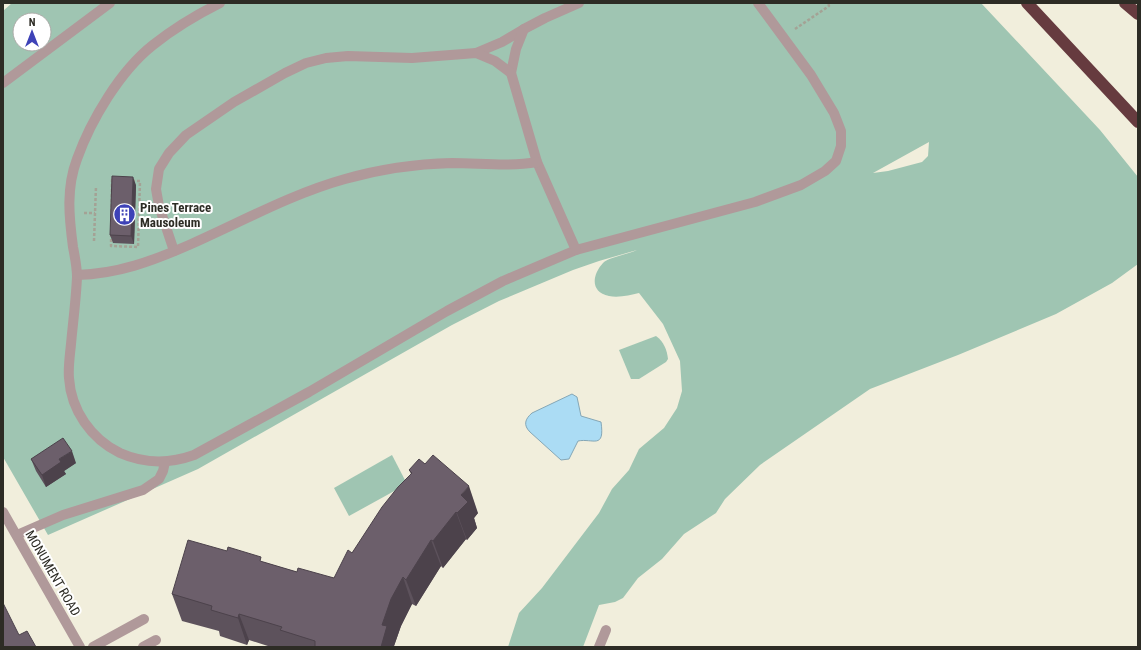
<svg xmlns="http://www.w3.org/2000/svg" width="1141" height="650" viewBox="0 0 1141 650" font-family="'Roboto Condensed',sans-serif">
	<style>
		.green { fill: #9fc5b2; fill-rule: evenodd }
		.water { fill: #abdcf4; stroke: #85a7b6 }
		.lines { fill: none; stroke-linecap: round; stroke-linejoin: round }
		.path { stroke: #a4a295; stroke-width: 2.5; stroke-dasharray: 3 2; stroke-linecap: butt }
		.minor { stroke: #b0999a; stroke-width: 10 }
		.highway { stroke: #663b3f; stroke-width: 12 }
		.wall { fill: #5d525c }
		.shaded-wall { fill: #4c424b }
		.building { fill: #6c5f6b; stroke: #4c424b }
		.labels { text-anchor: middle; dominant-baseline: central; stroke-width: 4; stroke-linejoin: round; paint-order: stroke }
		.poi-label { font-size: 13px; font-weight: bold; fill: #2d2c25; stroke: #fff; text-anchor: start }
		.street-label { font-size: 13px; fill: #2d2c25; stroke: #fff }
	</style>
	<rect width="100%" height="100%" fill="#f1eedc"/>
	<g class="green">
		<path d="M 12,3 L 981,3 L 1100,130 L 1138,177 L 1138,264 L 1112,283 L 1056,314 L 958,355 L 870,389 L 760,465 L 725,499 L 716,513 L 684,534 L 662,559 L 638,578 L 623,598 L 615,602 L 599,605 L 583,647 L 508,647 L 519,613 L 542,588 L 599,513 L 612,489 L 629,470 L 639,449 L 664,428 L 677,408 L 682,391 L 680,361 L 663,324 L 639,293 C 630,295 619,298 609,296 C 590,292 592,275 603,263 C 609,257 629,254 637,250 L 599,261 L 573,270 L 499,301 L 452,325 L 198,469 L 48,535 L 3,457 L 3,11 ZM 20,20 L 44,20 L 44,44 L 20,44 ZM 929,142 L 928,156 L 922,162 L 888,171 L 873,173 Z"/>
		<path d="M 656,336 C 664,342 667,350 668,359 L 666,362 L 639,379 L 631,379 L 619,350 Z"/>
		<path d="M 392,455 L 407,484 L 349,516 L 334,488 Z"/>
	</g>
	<path class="water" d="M 572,394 L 577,397 L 581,416 L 601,422 C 605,450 593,438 578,441 L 569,459 L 561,460 L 530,432 C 523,425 525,419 532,413 Z"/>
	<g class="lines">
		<g class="path">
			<path d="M 795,29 L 829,6 L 828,3"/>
			<path d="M 112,180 L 140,181 L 138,247 L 111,246 Z"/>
			<path d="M 84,213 L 95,213"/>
			<path d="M 94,241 L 96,186"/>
		</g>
		<g class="minor">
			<path d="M 220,3 C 196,15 173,29 153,45 C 120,71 91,120 77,159 C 66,188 69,217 73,247 C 75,257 77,267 77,277 C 76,300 73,322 71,344 C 70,355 68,367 69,378 C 71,410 91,439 120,453 C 145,464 169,464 194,455 L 309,392 L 447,311 L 503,281 L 576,250 L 755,202 L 801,185 L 825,171 L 836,161 L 841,146 L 841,131 L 834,113 L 811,75 L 758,3"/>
			<path d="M 476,53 L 502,42 L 524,29"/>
			<path d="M 511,73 L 516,49 L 524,29 L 545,18 L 579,3"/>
			<path d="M 3,83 L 110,3"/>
			<path d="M 174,251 L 159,206 L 156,189 L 159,169 L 169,153 L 186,135 L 234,102 L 285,73 L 306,63 L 326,58 L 348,56 L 412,58 L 476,53 L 495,61 L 511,73 L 537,162 L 576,250"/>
			<path d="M 77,275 C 118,274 152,261 189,245 C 241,222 291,194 345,179 C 380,169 416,164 452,163 C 480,163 509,167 537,162"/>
			<path d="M 3,512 L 80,647"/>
			<path d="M 17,535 L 63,515 L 143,490 L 159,479 L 163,471 L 165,462"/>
			<path d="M 93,647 L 144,619"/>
			<path d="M 143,647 L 156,640"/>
			<path d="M 599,647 L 606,630"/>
		</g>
		<g class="highway">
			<path d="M 1027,3 L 1138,122"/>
			<path d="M 1125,3 L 1138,14"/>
		</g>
	</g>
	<g class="wall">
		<path d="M 136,185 L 134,244 L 113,243 L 110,235 Z"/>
		<path d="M 31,459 L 76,463 L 64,471 L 66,474 L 46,487 L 36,471 Z"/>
		<path d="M 409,470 L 478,513 L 474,518 L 477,528 L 467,540 L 466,539 L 443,568 L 441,566 L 416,606 L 412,604 L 401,626 L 394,646 L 394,647 L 271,647 L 249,640 L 247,645 L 220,636 L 219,631 L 182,621 L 172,594 L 263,562 L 297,572 L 334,578 L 352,553 L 411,474 Z"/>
	</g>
	<g class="shaded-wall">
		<path d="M 133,177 L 136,185 L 134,244 L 131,236 Z"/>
		<path d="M 72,451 L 76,463 L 64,471 L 66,474 L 46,487 L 42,475 L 59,459 Z"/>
		<path d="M 469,486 L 478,513 L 474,518 L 477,528 L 467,540 L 457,513 L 461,495 Z"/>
		<path d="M 456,512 L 466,539 L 443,568 L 433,541 Z"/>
		<path d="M 431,540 L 441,566 L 416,606 L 406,580 Z"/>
		<path d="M 403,577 L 412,604 L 401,626 L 394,646 L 394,647 L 381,647 L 382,625 L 391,599 Z"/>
		<path d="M 239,614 L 249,640 L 247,645 L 238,618 Z"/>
	</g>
	<g class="building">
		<path d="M 112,176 L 133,177 L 131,236 L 110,235 Z"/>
		<path d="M 63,438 L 72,451 L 59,459 L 61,462 L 42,475 L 31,459 Z"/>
		<path d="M 433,455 L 469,486 L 461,495 L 468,502 L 457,513 L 456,512 L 433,541 L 431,540 L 406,580 L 403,577 L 391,599 L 382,625 L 387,626 L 381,647 L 315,647 L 315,641 L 280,630 L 282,627 L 239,614 L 238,618 L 211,610 L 212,606 L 172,594 L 188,540 L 227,551 L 228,547 L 261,557 L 260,561 L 297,572 L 298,568 L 334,578 L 348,550 L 352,553 L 382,507 L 398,487 L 412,473 L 409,470 L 419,459 L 425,464 Z"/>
		<path d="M 3,603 L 19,635 L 27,631 L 36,647 L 3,647 Z"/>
	</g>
	<defs>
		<symbol id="building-disc" viewBox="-11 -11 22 22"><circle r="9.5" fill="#3e42b7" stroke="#fff"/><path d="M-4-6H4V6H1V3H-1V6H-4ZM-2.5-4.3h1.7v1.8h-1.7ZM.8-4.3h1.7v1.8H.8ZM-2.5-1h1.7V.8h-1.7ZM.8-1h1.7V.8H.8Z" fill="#fff"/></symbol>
	</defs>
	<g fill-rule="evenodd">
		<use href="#building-disc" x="112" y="202" width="25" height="25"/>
	</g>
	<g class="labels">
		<g class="poi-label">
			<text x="140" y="207">Pines Terrace<tspan x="140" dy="15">Mausoleum</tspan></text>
		</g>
		<g class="street-label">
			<text transform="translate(53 573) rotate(60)">MONUMENT ROAD</text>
		</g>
	</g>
	<rect width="1141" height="650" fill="none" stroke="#2d2c25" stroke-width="8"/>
	<g transform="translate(32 32)"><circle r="19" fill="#ffffff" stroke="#ababa8"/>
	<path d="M0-3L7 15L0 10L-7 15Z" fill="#3e42b7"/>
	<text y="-6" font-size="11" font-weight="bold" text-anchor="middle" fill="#2d2c25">N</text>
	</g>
</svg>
